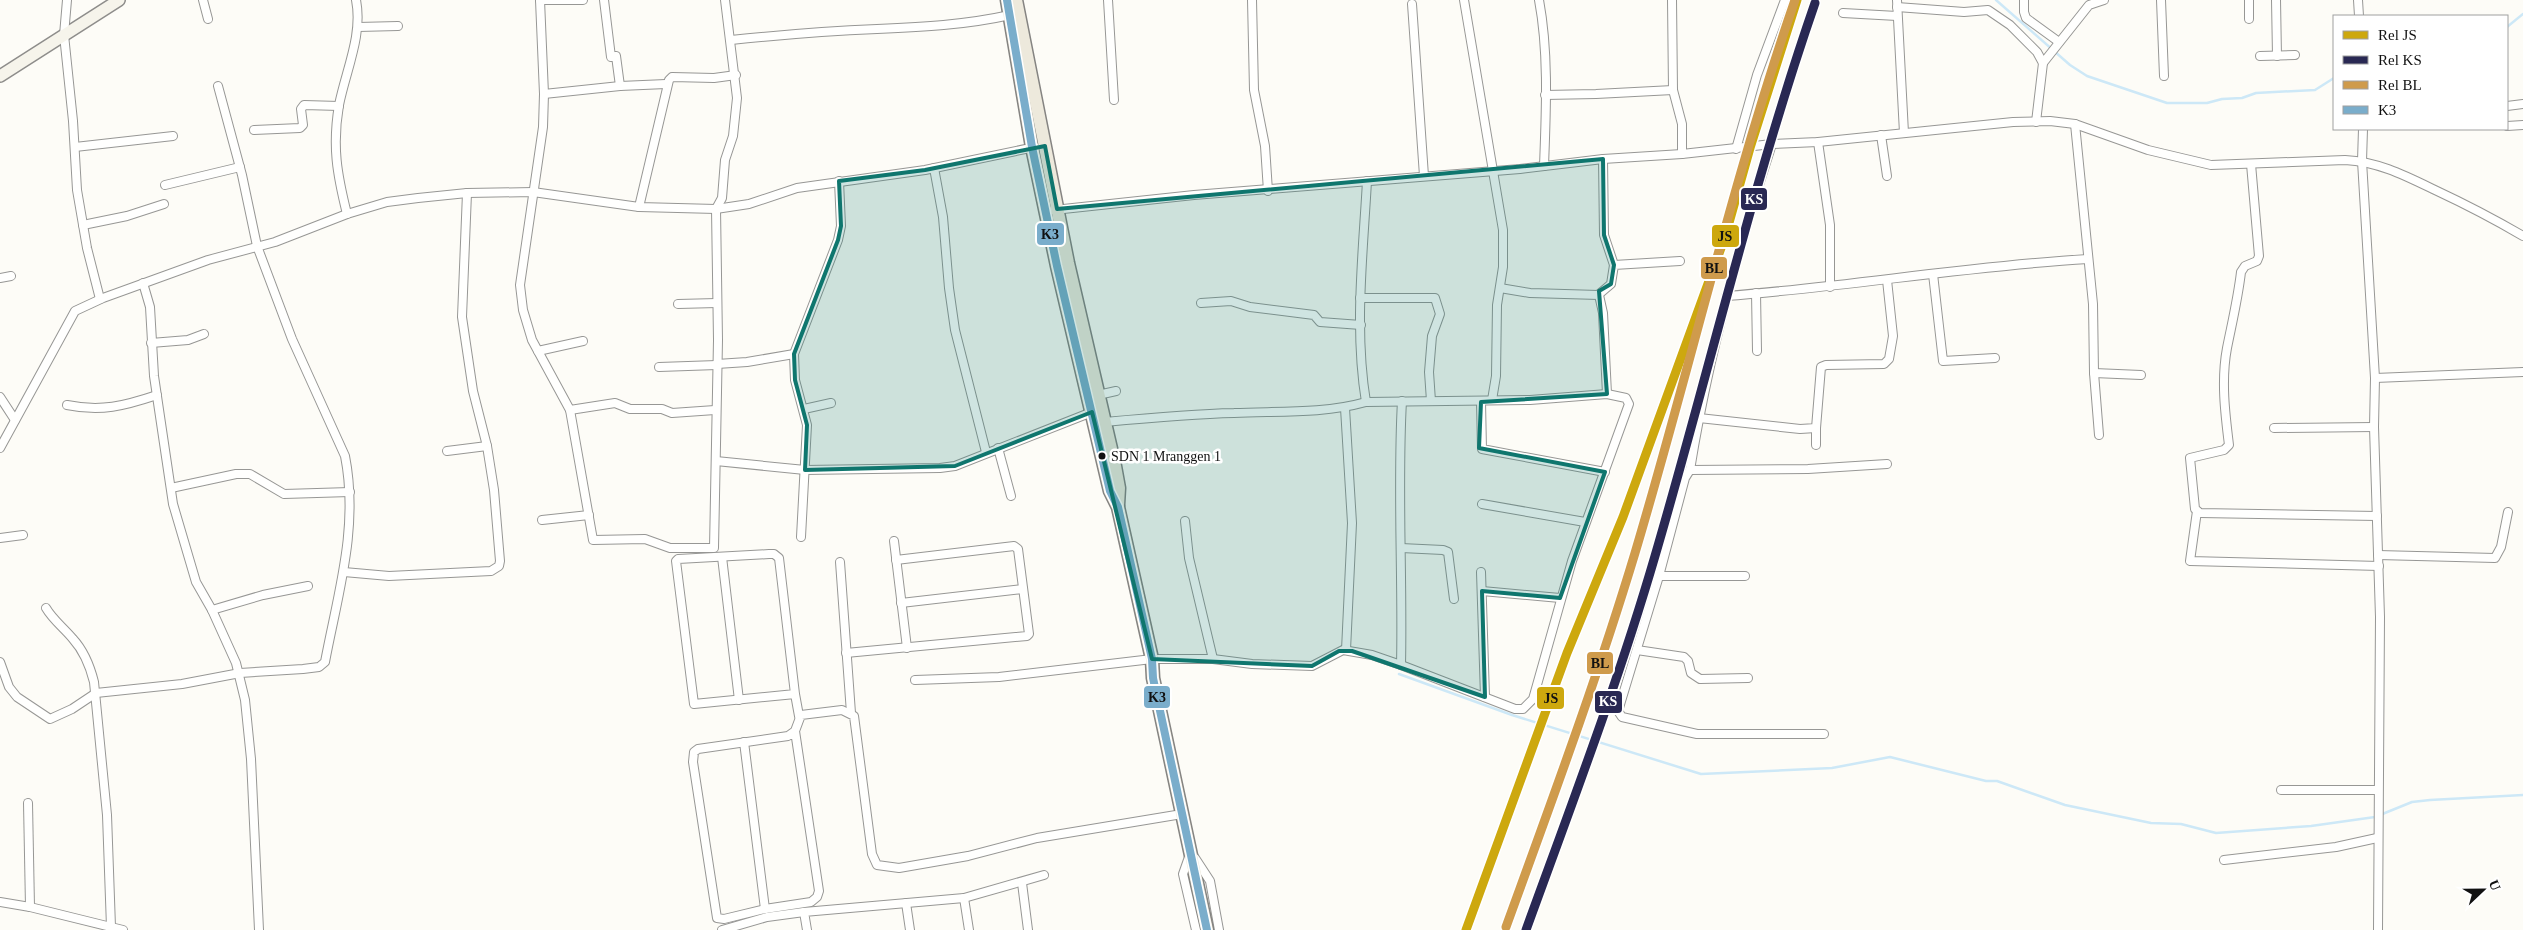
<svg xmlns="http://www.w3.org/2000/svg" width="2523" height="930" viewBox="0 0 2523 930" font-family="Georgia,serif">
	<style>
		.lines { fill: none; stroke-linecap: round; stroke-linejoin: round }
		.stream { stroke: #cde8f7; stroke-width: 2.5 }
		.street-casing { stroke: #979795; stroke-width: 10 }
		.secondary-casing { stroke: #8e8d8b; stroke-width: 14 }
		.primary-casing { stroke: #858482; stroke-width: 15 }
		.street { stroke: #fffffe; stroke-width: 8 }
		.secondary { stroke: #f6f4eb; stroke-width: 11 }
		.primary { stroke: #ede9dc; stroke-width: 12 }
		.bus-1-casing { stroke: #fff; stroke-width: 11 }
		.bus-1 { stroke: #7aadcb; stroke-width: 8 }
		.rail-1-casing { stroke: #fff; stroke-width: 12 }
		.rail-2-casing { stroke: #fff; stroke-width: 12 }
		.rail-3-casing { stroke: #fff; stroke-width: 12 }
		.rail-1 { stroke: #cda80e; stroke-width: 9 }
		.rail-2 { stroke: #292853; stroke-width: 9 }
		.rail-3 { stroke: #cf9b4c; stroke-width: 9 }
		.marked { fill: #0f766e; fill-opacity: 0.2; stroke: #0f766e; stroke-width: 4; stroke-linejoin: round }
		.bus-dot { fill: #111; stroke: #fff; stroke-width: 2 }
		.labels { text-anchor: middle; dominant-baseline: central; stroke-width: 5; stroke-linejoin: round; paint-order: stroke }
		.bus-label { font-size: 14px; fill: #111; stroke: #fff; text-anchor: start }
		.line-badge { stroke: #fff; stroke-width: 2 }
		.badge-label { font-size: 14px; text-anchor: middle; font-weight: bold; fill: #fff }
		.pale-badge-label { font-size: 14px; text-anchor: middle; font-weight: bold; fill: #111 }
	</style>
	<rect width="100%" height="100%" fill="#fdfcf7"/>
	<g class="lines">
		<g class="stream">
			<path d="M 1996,0 L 2070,65 L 2087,76 L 2167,103 L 2207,103 L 2222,99 L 2242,98 L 2256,93 L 2315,90 L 2334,78"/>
			<path d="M 2507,27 L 2523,14"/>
			<path d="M 1399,674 L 1512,715 L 1701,774 L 1832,768 L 1890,757 L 1986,781 L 1997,781 L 2065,805 L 2151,823 L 2181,824 L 2216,833 L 2311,826 L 2375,817 L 2412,802 L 2430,800 L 2523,795"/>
		</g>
		<defs>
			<g id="street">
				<path d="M 67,0 L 64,35 L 73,121 L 77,190 L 87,248 L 100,299"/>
				<path d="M 203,0 L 208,19"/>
				<path d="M 540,0 L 544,94 L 543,127 L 520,285 L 523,310 L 532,340 L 570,410 L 593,540 L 645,539 L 670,548 L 714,548 L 718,340 L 716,209 L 722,198 L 725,160 L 733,136 L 737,98 L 725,0"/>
				<path d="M 540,0 L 583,0"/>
				<path d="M 604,0 L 611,57 L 616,56 L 620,86"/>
				<path d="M 1108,0 L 1114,100"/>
				<path d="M 1252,0 L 1254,90 L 1265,146 L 1268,191"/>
				<path d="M 1464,0 L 1503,230 L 1503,267 L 1497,305 L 1496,376 L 1492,400"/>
				<path d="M 1539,0 C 1549,53 1546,112 1544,166"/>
				<path d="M 1672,0 L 1673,90 L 1682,124 L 1682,154"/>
				<path d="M 1897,0 L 1904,133"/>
				<path d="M 2024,0 L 2024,12 L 2026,18 L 2059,42"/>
				<path d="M 2161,0 L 2164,76"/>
				<path d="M 2249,0 L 2249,19"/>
				<path d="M 2276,0 L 2277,56"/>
				<path d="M 2358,0 L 2359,16"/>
				<path d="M 1412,4 L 1424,176"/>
				<path d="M 1897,7 L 1964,12 L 1988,10 L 2010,25 L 2037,52 L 2043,63 L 2036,122"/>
				<path d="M 1843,13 L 1897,16"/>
				<path d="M 358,27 L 398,26"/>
				<path d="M 731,40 C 779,35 828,31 877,29 C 922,27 965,25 1010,15"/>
				<path d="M 2260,56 L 2295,55"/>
				<path d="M 2043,63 L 2089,5 L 2104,0"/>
				<path d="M 544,94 L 620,86 L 666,84"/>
				<path d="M 1545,95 L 1596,94 L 1673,90"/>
				<path d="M 2507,106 L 2523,104"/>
				<path d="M 2075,124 L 2093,304 L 2094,373 L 2099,435"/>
				<path d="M 2507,126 L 2523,125"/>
				<path d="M 2363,129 L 2362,161 L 2375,378 L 2374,427 L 2380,617 L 2378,930"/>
				<path d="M 254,130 L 300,128 L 303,125 L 301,109 L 304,105 L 339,106"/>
				<path d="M 1881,135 L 1887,176"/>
				<path d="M 1818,142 L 1830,225 L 1830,287"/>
				<path d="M 1772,144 C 1737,251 1708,358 1690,470 L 1685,478 L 1659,576 L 1618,711 L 1622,717 L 1697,734 L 1824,734"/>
				<path d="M 75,147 L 173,136"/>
				<path d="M 1736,149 L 1757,75 L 1785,0"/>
				<path d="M 1603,159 L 1604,235 L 1614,265"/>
				<path d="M 2251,164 L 2259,256 L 2257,261 L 2245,266 L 2241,272 C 2238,298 2232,323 2227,348 C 2221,380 2225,413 2229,445 L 2224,450 L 2190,458 L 2195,509 L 2200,513 L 2377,516"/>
				<path d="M 934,168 L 943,217 L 949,288 L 955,330 L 986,452"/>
				<path d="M 165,185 L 240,167"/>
				<path d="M 639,207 L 669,80 L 672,77 L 714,78 L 736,75"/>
				<path d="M 1054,210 L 1194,195 L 1520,169 L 1603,159 L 1682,154 L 1772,144 L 1818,142 L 2013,122 L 2050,121 L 2075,124 L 2148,150 L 2211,165 L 2345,160 C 2379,162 2404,175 2435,190 C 2465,204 2494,219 2523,236"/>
				<path d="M 347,214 C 337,174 332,146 339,105 C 346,70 363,35 356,0"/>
				<path d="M 83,225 L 127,216 L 164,204"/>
				<path d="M 1933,274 L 1943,361 L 1995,358"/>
				<path d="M 0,278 L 11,276"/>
				<path d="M 143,283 L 150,307 L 154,376 L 173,504 L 196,582 L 212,610 L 236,663 L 245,700 L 251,759 L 259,930"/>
				<path d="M 1500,288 L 1530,293 L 1599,295 L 1603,313 L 1607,394"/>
				<path d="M 1756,293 L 1757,351"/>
				<path d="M 1598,295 L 1611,284 L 1614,265 L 1680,261"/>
				<path d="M 1726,296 C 1847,287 1967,266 2088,259"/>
				<path d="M 1360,298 L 1435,298 L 1440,314 L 1432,336 L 1429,372 L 1431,401"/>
				<path d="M 1201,303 L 1231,301 L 1250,307 L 1314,315 L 1320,322 L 1361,325"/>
				<path d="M 678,304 L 717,303"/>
				<path d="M 151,343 L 188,340 L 204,334"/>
				<path d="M 538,351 L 583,341"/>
				<path d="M 717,364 L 747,362 L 794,354"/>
				<path d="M 659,367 L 717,365"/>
				<path d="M 2094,373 L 2141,375"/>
				<path d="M 2375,378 L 2523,372"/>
				<path d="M 1098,395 L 1116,391"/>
				<path d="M 0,397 L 15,420"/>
				<path d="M 1366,402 C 1354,329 1363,254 1367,181"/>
				<path d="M 1481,402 L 1482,449 L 1605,472"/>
				<path d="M 67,405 C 101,412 124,406 157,395"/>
				<path d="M 1345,408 L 1352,523 L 1346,650"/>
				<path d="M 804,409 L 831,403"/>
				<path d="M 570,410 L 615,403 L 630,409 L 662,409 L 672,413 L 715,410"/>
				<path d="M 1699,418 L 1800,429 L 1816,428 L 1821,367 L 1826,365 L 1884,364 L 1889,359 L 1893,336 L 1887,280"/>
				<path d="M 1816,428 L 1816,445"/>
				<path d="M 2274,428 L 2374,427"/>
				<path d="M 0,448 L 75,311 L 103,298 L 208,260 L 275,242 L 347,214 L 387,202 L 418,198 L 467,193 L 533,192 L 639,207 L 716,209 L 749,204 L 797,188 L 925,170 L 1035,147"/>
				<path d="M 998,448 L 1011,496"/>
				<path d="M 447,451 L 487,446"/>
				<path d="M 716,461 L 805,470 L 940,468 L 955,466 L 1092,412"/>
				<path d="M 1690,470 L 1808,469 L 1887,464"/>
				<path d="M 171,488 L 236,474 L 250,474 L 284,494 L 350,492"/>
				<path d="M 1482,504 L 1585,522"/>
				<path d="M 2197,511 L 2190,561 L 2379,566"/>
				<path d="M 542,520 L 589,515"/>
				<path d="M 1185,521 L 1189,558 L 1213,659"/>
				<path d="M 801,537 L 807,425 L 795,380 L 794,354 L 838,240 L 841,226 L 839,181"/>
				<path d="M 0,538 L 23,535"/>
				<path d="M 894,541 L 907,648"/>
				<path d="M 1401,548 L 1443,550 L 1448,552 L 1454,599"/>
				<path d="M 2378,555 L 2495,558 L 2501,547 L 2508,512"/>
				<path d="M 722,557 L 739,700"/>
				<path d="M 840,562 L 851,713"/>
				<path d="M 344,572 L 389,576 L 491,571 L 499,566 L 500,561 L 494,490 L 487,446 L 473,391 L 462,317 L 467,193"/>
				<path d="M 1481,572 L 1485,697"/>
				<path d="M 1659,576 L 1745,576"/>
				<path d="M 1482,591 L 1560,598"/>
				<path d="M 901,603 L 1023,589"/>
				<path d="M 46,608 C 53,620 64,628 73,639 C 84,651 90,666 94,682 L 107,815 L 111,927"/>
				<path d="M 212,610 L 263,595 L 308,586"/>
				<path d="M 1637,650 L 1684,657 L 1688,661 L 1691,673 L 1700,679 L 1748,678"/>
				<path d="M 846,653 L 1027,636 L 1029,634 L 1018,549 L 1014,546 L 896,560"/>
				<path d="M 0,662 L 9,687 L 17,697 L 50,719 L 72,709 L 96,693 L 182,684 L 240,673 L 303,669 L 319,667 L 325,662 C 338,593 359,527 345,456 L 292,339 L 257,246 L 242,175 L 218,86"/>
				<path d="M 1401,665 C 1403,577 1397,489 1402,401"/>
				<path d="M 915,680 L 999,677 L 1152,659 L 1213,659 L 1252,664 L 1312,666 L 1343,650 L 1372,655 L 1401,665 L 1515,709 L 1523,709 L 1533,699 L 1572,561 L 1629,404 L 1626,398 L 1607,394 L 1530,400 L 1366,402 C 1323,414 1278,411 1234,413 C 1191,414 1148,418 1105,422"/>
				<path d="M 795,694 L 779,558 L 774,554 L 769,554 L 678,559 L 676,561 L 694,704 L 795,694 L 799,716"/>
				<path d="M 795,731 L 819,891 L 817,897 L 811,902 L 765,909 L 724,919 L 717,918 L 693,762 L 694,752 L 698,749 L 788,736 L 795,731 L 801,715 L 842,710 L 854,716 L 872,854 L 877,865 L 899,868 L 968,856 L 1037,838 L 1182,814"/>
				<path d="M 744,742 L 765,909"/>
				<path d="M 2281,790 L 2377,790"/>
				<path d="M 28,803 L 30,907"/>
				<path d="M 1189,857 L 1183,874 L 1196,930"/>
				<path d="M 1195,858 L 1210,881 L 1219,930"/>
				<path d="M 2224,860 L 2336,847 L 2377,838"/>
				<path d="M 1022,883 L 1028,930"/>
				<path d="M 964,898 L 969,930"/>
				<path d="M 0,902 L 30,907 L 123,930"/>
				<path d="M 906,903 L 910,930"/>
				<path d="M 722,930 L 767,917 L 804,912"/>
				<path d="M 807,930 L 804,912 L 964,898 L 1044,875"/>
			</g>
			<path id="secondary" d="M 0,76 L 119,0"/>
			<g id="primary">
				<path d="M 1007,0 L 1032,147 L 1057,266 L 1110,491 L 1118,507 L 1152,659 L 1153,678 L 1207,930"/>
				<path d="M 1016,0 L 1068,263 L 1115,466 L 1119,488 L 1118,505"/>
			</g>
		</defs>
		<use href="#street" class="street-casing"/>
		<use href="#secondary" class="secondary-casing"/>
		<use href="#primary" class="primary-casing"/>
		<use href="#street" class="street"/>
		<use href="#secondary" class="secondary"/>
		<use href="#primary" class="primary"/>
		<defs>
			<path id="bus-1" d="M 1007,0 L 1032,147 L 1057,266 L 1110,491 L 1118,507 L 1152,659 L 1153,678 L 1207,930"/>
		</defs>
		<use href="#bus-1" class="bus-1-casing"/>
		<use href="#bus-1" class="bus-1"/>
		<defs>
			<path id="rail-1" d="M 1466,930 L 1567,653 L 1623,517 L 1725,237 L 1750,148 L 1797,0"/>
			<path id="rail-2" d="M 1526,930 C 1571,806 1618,683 1655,556 C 1709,372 1752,185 1815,3"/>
			<path id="rail-3" d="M 1506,927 C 1551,803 1597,679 1635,553 C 1690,369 1732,182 1795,0"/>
		</defs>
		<use href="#rail-1" class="rail-1-casing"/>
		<use href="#rail-2" class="rail-2-casing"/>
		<use href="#rail-3" class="rail-3-casing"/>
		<use href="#rail-1" class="rail-1"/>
		<use href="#rail-2" class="rail-2"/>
		<use href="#rail-3" class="rail-3"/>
	</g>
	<path class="marked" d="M 1045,146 L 1057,209 L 1603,159 L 1604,235 L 1614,265 L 1611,284 L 1599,291 L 1607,394 L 1481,402 L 1479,448 L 1605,472 L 1560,598 L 1482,591 L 1485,697 L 1352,651 L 1339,651 L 1312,666 L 1152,659 L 1092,412 L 955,466 L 805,470 L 807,425 L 795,380 L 794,354 L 838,240 L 841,226 L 839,181 L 925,170 Z"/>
	<circle class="bus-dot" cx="1102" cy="456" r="4.5"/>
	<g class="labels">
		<g class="bus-label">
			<text x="1111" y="456">SDN 1 Mranggen 1</text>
		</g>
	</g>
	<g class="line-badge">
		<rect x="1740" y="187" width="28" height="24" rx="5" fill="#292853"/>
		<rect x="1036" y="222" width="29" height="24" rx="5" fill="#7aadcb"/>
		<rect x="1711" y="224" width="29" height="24" rx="5" fill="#cda80e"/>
		<rect x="1700" y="256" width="28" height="24" rx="5" fill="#cf9b4c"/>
		<rect x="1586" y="651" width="28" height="24" rx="5" fill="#cf9b4c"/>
		<rect x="1143" y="685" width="28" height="24" rx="5" fill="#7aadcb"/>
		<rect x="1536" y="686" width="29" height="24" rx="5" fill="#cda80e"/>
		<rect x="1594" y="690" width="29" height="24" rx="5" fill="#292853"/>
	</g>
	<g class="badge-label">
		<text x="1754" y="204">KS</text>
		<text x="1608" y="706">KS</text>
	</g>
	<g class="pale-badge-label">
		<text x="1050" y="239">K3</text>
		<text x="1725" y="241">JS</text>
		<text x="1714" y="273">BL</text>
		<text x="1600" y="668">BL</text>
		<text x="1157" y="702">K3</text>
		<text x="1551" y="703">JS</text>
	</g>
	<rect x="2333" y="15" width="175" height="115" fill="#ffffff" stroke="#a0a0a0"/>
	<rect x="2343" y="31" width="25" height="8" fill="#cda80e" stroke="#a0a0a0"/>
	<text x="2378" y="40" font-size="15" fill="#111111">Rel JS</text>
	<rect x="2343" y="56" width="25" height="8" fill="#292853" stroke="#a0a0a0"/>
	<text x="2378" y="65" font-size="15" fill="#111111">Rel KS</text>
	<rect x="2343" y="81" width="25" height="8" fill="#cf9b4c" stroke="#a0a0a0"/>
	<text x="2378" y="90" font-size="15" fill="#111111">Rel BL</text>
	<rect x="2343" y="106" width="25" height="8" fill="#7aadcb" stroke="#a0a0a0"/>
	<text x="2378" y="115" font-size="15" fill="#111111">K3</text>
	<g transform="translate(2483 890) rotate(68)" stroke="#ffffff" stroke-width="4" paint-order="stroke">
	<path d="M0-4L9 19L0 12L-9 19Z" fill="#111111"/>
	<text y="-8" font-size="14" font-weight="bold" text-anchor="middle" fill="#111111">U</text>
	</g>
</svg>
